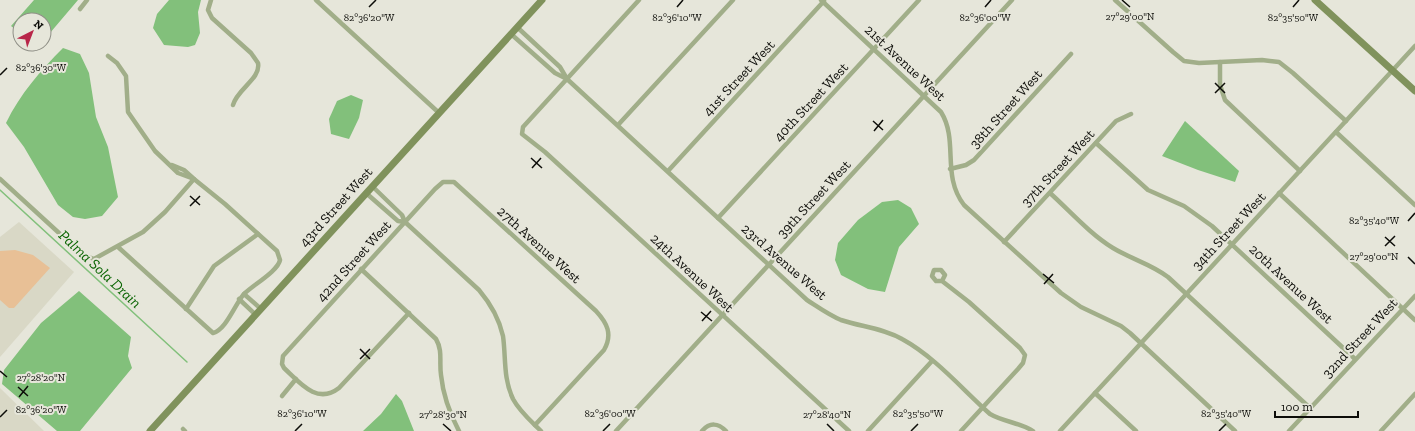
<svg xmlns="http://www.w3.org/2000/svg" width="1415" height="431" viewBox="0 0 1415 431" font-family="'Zilla Slab',serif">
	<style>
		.built { fill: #d9d8c6 }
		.green { fill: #e8c096 }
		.water { fill: #82c07b }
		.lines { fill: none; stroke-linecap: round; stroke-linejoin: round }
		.stream { stroke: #82c07b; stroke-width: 1.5 }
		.street { stroke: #a1ae89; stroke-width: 4.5 }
		.secondary { stroke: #80925c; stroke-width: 7 }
		.ticks { fill: none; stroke: #0d0d09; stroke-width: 1.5 }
		.labels { text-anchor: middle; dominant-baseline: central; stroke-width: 4; stroke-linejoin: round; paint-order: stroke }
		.street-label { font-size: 14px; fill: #0d0d09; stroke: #e6e6da }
		.water-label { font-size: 15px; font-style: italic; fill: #086401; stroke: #e6e6da }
		.ticks-label { font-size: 10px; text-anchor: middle; fill: #0d0d09; stroke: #e6e6da; stroke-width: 4; stroke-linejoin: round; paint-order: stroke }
	</style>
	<rect width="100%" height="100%" fill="#e6e6da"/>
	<g class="built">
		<path d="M 19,222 L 74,272 L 0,357 L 0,237 Z"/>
		<path d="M 0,388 L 44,431 L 0,431 Z"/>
	</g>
	<path class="green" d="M 15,250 L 33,255 L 50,268 L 14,308 L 9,308 L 0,300 L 0,251 Z"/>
	<g class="water">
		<path d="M 34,0 L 78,0 L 44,40 L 44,20 L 20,20 L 20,33 L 11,26 Z"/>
		<path d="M 169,0 L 201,0 L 198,12 L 200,33 L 195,45 L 188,47 L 164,45 L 153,28 L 157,14 Z"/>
		<path d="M 63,48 L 80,54 L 89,73 L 96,117 L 108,147 L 118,197 L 102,216 L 85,219 L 73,217 L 58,205 L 24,147 L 6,123 C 20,94 41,70 63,48 Z"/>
		<path d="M 351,95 L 363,100 L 359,118 L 349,139 L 331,134 L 329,119 L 337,101 Z"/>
		<path d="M 1185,121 L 1239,171 L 1235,182 L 1198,170 L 1162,156 Z"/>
		<path d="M 898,200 L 911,208 L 919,224 L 899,247 L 885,292 L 868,289 L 841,275 L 835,260 L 838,243 L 858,220 L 882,202 Z"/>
		<path d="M 79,291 L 131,337 L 128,356 L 132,368 L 80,431 L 57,431 L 2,384 L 4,370 L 41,323 Z"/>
		<path d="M 396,394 L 402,401 L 414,431 L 363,431 L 381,414 Z"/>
	</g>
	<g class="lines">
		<path class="stream" d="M 0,190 L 187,362"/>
		<g class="street">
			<path d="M 211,0 L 208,10 L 212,18 L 251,53 L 258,63 C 261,79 237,89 233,105"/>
			<path d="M 316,0 L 438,112"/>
			<path d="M 639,0 L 523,127 L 522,134 L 545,152 L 849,431"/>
			<path d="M 821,0 L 941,112 C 959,141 941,175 964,205 L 1061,293 L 1081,307 L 1121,326 L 1130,333 L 1235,431"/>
			<path d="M 1115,0 L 1173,52 L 1184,61 L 1199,63 L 1262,60 L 1279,62 L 1293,73 L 1346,121"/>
			<path d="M 80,9 L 87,0"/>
			<path d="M 517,27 L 560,67 L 567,79"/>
			<path d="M 511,34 L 555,73 L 567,79 L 807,300 C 818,307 829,315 841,320 C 862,327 883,328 902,339 C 935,357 962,389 990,414 C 1004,422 1021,423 1033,431"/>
			<path d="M 108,56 L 117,63 L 126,76 L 128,112 L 155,151 L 178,173 L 194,179 L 225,204 L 277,251 L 280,260 C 278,271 253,285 244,294 C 235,304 226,330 213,333 L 118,247"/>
			<path d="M 1220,62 L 1220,85 L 1225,100 L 1300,171"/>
			<path d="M 618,125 L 733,0"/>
			<path d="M 1336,132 L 1415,205"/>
			<path d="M 1096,143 L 1148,190 L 1184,206 L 1212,226 L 1355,359"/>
			<path d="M 950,169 L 966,165 L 974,160 L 1071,54"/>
			<path d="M 668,171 L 824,1"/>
			<path d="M 0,179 L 83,255 L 94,259 L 143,232 L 165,212 L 194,179 L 184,170 L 172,165"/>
			<path d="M 372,186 L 402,215 L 405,222 L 479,290 C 490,303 499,318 503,336 C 506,357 503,378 513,399 C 520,412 531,421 541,431"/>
			<path d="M 366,193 L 398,221 L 405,222"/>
			<path d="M 1050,193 C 1070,211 1090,234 1113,248 C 1131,259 1151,264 1168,277 L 1310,408"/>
			<path d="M 1279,193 L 1415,320"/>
			<path d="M 718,218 L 919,0"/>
			<path d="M 1004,242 L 1116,121 L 1131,114"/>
			<path d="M 361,269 L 436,339 C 443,351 439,362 441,375 C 443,395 450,414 459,431"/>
			<path d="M 942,281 L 945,275 L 941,270 L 934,270 L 932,276 L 936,281 L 942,281 L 969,302 L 1020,348 L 1025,355 L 1023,363 L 1018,369 L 961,431"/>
			<path d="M 244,294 L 261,309"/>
			<path d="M 239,299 L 256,315"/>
			<path d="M 186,309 L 214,266 L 258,234"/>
			<path d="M 409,313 L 339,388 C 317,405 300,383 284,368 L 282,364 L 283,356 L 435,189 L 443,182 L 454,182 L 596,311 C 607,323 613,334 604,350 L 535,425"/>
			<path d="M 1095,393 L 1136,431"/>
			<path d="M 282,396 L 296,379"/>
			<path d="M 183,429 L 185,431"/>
			<path d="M 616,431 L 1012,0"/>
			<path d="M 702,431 C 710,422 718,423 726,431"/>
			<path d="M 868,431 L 932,361"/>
			<path d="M 1060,431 L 1415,46"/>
			<path d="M 1289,431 L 1415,296"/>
			<path d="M 1381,431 L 1415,394"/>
		</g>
		<g class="secondary">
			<path d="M 1315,0 L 1415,91"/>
			<path d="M 150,431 L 542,0"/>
		</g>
	</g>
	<path class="ticks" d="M 1122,0 L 1130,7M 369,7 L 376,0M 677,7 L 683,0M 985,7 L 991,0M 1293,7 L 1299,0M 0,75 L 7,68M 1215,83 L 1225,93M 1215,93 L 1225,83M 873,121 L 883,130M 874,131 L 883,120M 531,158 L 542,168M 532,168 L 541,158M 190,196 L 200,205M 190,206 L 200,196M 1408,221 L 1415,213M 1385,237 L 1395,246M 1385,246 L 1395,236M 1408,257 L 1415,264M 1043,274 L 1054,283M 1044,284 L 1053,274M 701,312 L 712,321M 702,321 L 711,311M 360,349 L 370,359M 360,359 L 370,349M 0,371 L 7,377M 18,387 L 28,396M 19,397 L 28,386M 0,417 L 7,410M 443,424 L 451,431M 827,424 L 834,431M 295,431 L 302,424M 603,431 L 610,424M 911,431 L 918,424M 1219,431 L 1226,424"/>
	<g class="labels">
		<g class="street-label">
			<text transform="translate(905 63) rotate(43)">21st Avenue West</text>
			<text transform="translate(739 78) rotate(-47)">41st Street West</text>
			<text transform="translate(811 102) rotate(-47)">40th Street West</text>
			<text transform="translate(1006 109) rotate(-48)">38th Street West</text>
			<text transform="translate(1058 168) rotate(-47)">37th Street West</text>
			<text transform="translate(814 199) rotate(-47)">39th Street West</text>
			<text transform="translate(336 207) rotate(-48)">43rd Street West</text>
			<text transform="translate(1229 231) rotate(-47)">34th Street West</text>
			<text transform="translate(539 245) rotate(42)">27th Avenue West</text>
			<text transform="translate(354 261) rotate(-48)">42nd Street West</text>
			<text transform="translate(784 262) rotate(41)">23rd Avenue West</text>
			<text transform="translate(692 273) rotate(43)">24th Avenue West</text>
			<text transform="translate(1291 284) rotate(43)">20th Avenue West</text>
			<text transform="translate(1360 338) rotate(-47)">32nd Street West</text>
		</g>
		<g class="water-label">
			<text transform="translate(100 269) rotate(43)">Palma Sola Drain</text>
		</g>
	</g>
	<g class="ticks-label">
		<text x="1130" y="20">27°29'00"N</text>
		<text x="677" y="21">82°36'10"W</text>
		<text x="985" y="21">82°36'00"W</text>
		<text x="1293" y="21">82°35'50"W</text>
		<text x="369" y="21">82°36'20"W</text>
		<text x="41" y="71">82°36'30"W</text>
		<text x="1374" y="224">82°35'40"W</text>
		<text x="1374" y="260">27°29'00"N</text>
		<text x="41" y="381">27°28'20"N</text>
		<text x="41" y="413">82°36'20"W</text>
		<text x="302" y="417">82°36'10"W</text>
		<text x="610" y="417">82°36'00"W</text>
		<text x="918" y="417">82°35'50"W</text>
		<text x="1226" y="417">82°35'40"W</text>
		<text x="443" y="418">27°28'30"N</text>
		<text x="827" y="418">27°28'40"N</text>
	</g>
	<g transform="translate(32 32) rotate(42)"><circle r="19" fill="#e6e6da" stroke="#8f8f86"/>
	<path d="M0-3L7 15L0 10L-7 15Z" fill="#b82649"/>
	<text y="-6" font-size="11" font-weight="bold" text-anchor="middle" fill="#0d0d09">N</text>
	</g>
	<path d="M1275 411v6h83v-6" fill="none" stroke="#0d0d09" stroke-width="2"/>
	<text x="1281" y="411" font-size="12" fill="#0d0d09" stroke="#e6e6da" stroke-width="3" paint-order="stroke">100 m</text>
</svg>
